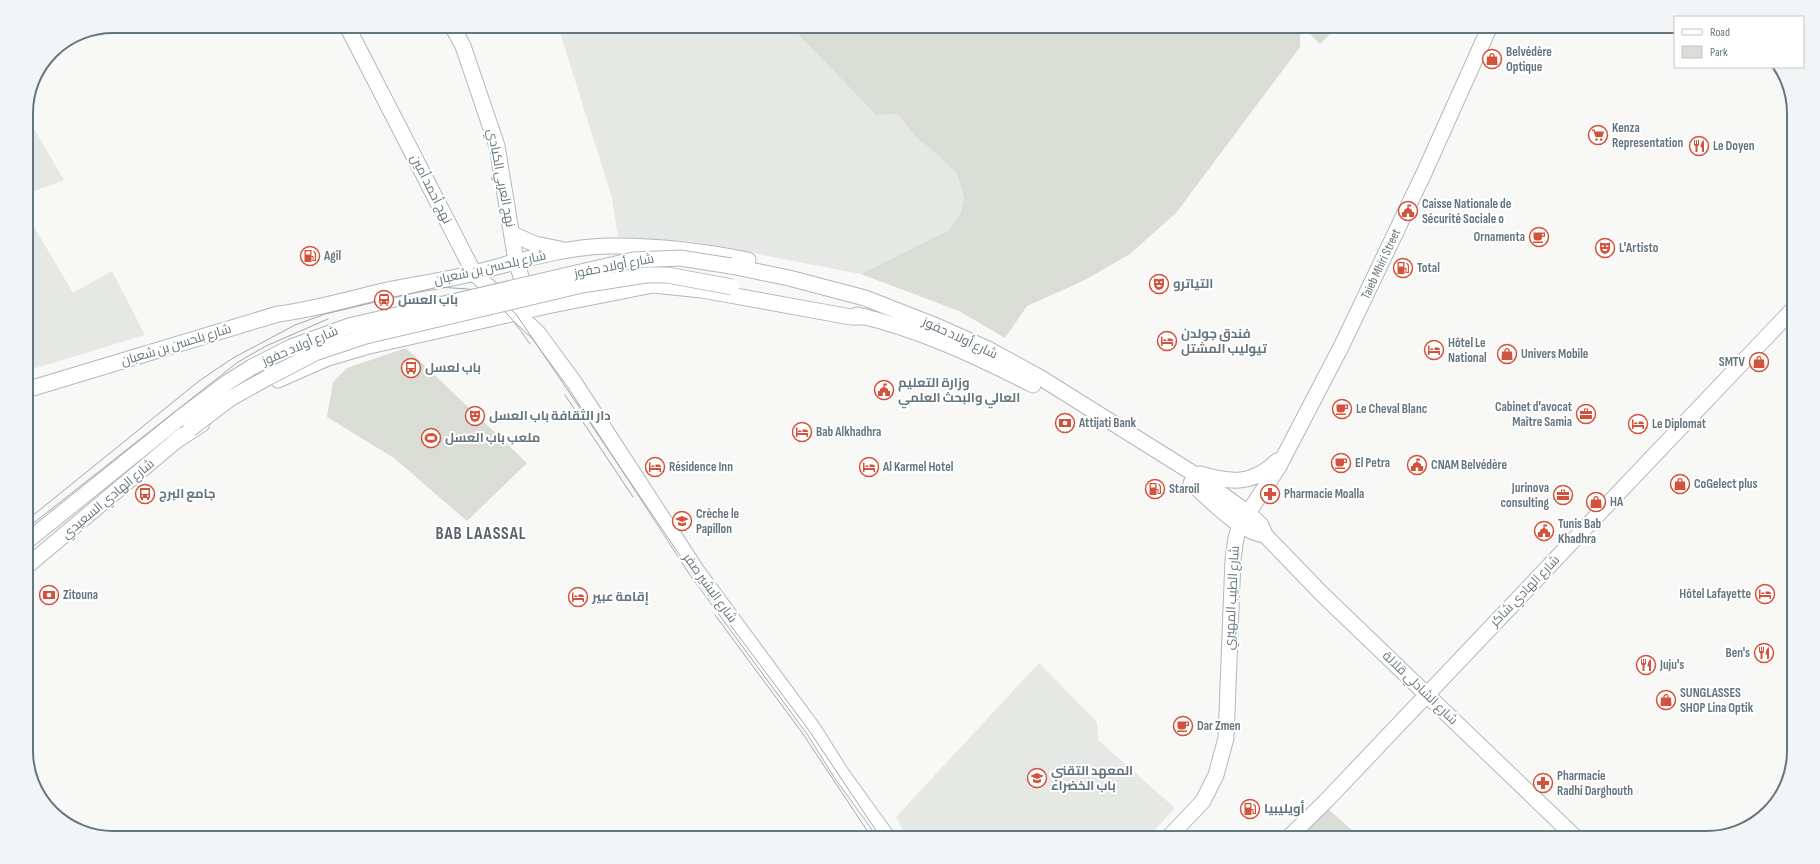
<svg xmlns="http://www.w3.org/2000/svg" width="1820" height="864" viewBox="0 0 1820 864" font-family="'Sofia Sans Condensed',Cairo,sans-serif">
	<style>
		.built { fill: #e6e8e6 }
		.green { fill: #d9ddd6 }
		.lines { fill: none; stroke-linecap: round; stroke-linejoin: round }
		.secondary-casing { stroke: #b2b8bc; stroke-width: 17 }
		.secondary { stroke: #fff; stroke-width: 15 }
		.tram { stroke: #a0a7ab; stroke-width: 1 }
		.secondary-bridge-casing { stroke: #b2b8bc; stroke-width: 17; stroke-linecap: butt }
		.secondary-bridge { stroke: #fff; stroke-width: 15 }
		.labels { text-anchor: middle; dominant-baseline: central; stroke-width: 4; stroke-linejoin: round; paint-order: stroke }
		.poi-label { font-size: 13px; font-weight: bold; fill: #66767e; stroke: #fff; text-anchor: start }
		.street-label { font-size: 13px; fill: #66767e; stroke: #fff }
		.district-label { font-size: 17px; font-weight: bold; letter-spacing: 1px; fill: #57636a; stroke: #fff }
		.rim { fill: none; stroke: #66767e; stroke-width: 2 }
	</style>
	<rect width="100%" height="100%" fill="#f8f8f6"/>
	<g class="built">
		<path d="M 558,26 L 790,26 L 876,115 L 898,114 L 917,138 L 936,153 L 957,174 L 964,198 L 960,215 L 949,230 L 861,274 L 690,241 L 618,237 L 612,198 Z"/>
		<path d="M 26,115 L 64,180 L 26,194 Z"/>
		<path d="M 26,213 L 73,293 L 112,271 L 145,335 L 26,371 Z"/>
		<path d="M 1039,663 L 1097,722 L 1098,740 L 1175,808 L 1147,838 L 907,838 L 896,817 Z"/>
	</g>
	<g class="green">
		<path d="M 790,26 L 1338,26 L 1320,44 L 1305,29 L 1300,34 L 1300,47 L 1176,213 L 1130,254 L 1083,281 L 1027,306 L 1005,338 L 959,311 L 861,274 L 949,230 L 960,215 L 964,198 L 957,174 L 936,153 L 917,138 L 898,114 L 876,115 Z"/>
		<path d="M 406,348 L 527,463 L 467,521 L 394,458 L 327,417 L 333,382 L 347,368 Z"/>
		<path d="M 1328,809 L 1361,838 L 1300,838 Z"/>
	</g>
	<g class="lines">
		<defs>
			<g id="secondary">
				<path d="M 347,26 L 474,273 L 538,333 L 574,382 L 697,571 L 814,730 L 841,773 L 888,838"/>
				<path d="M 452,26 L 463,46 L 497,146 L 516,261 L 528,298"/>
				<path d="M 512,234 L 535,244 L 560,249"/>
				<path d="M 731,266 L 789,278 L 865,298 L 939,327 L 988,349 L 1041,378 L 1191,472 L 1248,513 L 1261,525 L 1265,535 L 1322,594 L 1576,838"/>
				<path d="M 857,315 C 919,329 976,356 1033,385"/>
				<path d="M 278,380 L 328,358 L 365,347 L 547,306 L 653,285 L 702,290 L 851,317 L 866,317"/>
				<path d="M 26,390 L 278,314 C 313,310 345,300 379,292 C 410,285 443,281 474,273 C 517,262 562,247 607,246 C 654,245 703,251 748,260"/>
				<path d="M 176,441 L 202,424"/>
				<path d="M 1200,474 C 1231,483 1253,485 1277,461"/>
				<path d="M 1191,483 C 1211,500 1239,532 1265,535"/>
				<path d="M 26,542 L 180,418"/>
				<path d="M 26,567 L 183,435"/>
				<path d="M 1168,838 L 1203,801 L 1216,775 L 1226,738 L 1233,559 L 1236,538 L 1240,525 L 1278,468 L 1342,345 L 1425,171 L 1490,26"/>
				<path d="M 1288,838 L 1326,801 L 1794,308"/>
			</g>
		</defs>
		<use href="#secondary" class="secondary-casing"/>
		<use href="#secondary" class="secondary"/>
		<g class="tram">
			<path d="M 482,298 C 505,305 517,326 530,344"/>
			<path d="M 565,395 L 633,497"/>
			<path d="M 26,521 L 199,381 L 233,358 L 295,325 L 325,314 L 438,287 L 468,289 L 497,297 L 516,314 L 696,579 L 808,729 L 881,838"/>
			<path d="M 26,529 L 238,362 L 266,346 L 328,319"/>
			<path d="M 715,615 L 803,734 L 872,838"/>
		</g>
		<defs>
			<g id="secondary-bridge">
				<path d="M 180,418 L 228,382 L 252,367 L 291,347 L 349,326 L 633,260 L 680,258 L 731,266"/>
				<path d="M 190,429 L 231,398 L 267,378 L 315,353 L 366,336 L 582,285 L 646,275 L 667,275 L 732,287"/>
			</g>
		</defs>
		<use href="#secondary-bridge" class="secondary-bridge-casing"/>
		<use href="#secondary-bridge" class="secondary-bridge"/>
	</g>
	<defs>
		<symbol id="shop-ring" viewBox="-11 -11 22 22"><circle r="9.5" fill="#fff" stroke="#d3523b" stroke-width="1.5"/><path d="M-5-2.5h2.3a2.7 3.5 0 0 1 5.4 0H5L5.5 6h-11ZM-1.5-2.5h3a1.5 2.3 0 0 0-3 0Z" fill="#d3523b"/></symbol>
		<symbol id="supermarket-ring" viewBox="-11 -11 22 22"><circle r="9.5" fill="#fff" stroke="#d3523b" stroke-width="1.5"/><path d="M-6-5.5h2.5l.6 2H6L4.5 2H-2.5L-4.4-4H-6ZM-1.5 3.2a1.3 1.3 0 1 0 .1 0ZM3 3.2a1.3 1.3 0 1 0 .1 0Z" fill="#d3523b"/></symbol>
		<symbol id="restaurant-ring" viewBox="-11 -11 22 22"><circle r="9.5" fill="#fff" stroke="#d3523b" stroke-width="1.5"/><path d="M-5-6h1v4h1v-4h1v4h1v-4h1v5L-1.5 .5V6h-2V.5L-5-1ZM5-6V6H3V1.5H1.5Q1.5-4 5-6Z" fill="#d3523b"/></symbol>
		<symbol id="civic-ring" viewBox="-11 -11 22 22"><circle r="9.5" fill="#fff" stroke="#d3523b" stroke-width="1.5"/><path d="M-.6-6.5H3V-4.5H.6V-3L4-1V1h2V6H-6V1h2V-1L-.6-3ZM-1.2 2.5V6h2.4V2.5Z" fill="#d3523b"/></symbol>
		<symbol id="cafe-ring" viewBox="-11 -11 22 22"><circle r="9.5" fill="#fff" stroke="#d3523b" stroke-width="1.5"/><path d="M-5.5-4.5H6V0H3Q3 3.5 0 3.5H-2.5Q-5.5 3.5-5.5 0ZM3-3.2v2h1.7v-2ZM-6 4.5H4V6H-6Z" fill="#d3523b"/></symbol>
		<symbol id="theatre-ring" viewBox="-11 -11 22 22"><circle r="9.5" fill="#fff" stroke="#d3523b" stroke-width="1.5"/><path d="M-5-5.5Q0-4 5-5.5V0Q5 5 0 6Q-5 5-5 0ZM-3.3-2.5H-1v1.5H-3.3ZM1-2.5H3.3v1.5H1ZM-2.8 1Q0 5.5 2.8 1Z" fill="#d3523b"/></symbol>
		<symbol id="fuel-ring" viewBox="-11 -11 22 22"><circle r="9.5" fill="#fff" stroke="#d3523b" stroke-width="1.5"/><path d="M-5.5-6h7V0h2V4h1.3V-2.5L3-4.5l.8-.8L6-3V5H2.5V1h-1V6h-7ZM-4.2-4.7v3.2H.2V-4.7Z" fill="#d3523b"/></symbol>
		<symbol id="station-ring" viewBox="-11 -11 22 22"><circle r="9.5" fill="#fff" stroke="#d3523b" stroke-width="1.5"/><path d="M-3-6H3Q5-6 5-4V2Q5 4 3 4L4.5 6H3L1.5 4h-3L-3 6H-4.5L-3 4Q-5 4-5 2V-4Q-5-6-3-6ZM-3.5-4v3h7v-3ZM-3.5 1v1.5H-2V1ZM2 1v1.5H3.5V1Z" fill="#d3523b"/></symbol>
		<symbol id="hotel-ring" viewBox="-11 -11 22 22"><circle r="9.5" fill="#fff" stroke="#d3523b" stroke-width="1.5"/><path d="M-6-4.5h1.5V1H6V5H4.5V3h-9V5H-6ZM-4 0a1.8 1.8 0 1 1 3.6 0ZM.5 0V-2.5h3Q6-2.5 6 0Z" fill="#d3523b"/></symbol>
		<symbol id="bus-ring" viewBox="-11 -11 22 22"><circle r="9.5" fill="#fff" stroke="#d3523b" stroke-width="1.5"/><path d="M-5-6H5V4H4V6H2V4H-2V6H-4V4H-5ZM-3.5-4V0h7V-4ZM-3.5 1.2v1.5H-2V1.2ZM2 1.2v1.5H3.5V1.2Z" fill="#d3523b"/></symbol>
		<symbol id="office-ring" viewBox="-11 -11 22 22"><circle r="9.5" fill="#fff" stroke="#d3523b" stroke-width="1.5"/><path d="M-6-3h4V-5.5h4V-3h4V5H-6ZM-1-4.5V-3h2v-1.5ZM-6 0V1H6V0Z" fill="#d3523b"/></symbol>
		<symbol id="bank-ring" viewBox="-11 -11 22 22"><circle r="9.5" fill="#fff" stroke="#d3523b" stroke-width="1.5"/><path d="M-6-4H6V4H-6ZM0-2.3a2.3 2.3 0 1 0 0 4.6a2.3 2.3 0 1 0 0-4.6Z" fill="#d3523b"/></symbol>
		<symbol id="stadium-ring" viewBox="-11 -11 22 22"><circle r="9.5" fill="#fff" stroke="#d3523b" stroke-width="1.5"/><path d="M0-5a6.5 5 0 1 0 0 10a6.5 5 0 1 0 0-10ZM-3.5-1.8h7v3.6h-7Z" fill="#d3523b"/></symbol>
		<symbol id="pharmacy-ring" viewBox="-11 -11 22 22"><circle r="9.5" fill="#fff" stroke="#d3523b" stroke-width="1.5"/><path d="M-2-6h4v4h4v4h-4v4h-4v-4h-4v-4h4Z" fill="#d3523b"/></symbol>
		<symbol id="school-ring" viewBox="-11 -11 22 22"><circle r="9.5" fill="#fff" stroke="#d3523b" stroke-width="1.5"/><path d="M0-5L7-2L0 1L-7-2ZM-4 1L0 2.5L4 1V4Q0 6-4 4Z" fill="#d3523b"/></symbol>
	</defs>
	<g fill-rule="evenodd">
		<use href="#shop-ring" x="1481" y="48" width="22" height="22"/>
		<use href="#supermarket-ring" x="1587" y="124" width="22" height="22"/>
		<use href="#restaurant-ring" x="1688" y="135" width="22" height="22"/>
		<use href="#civic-ring" x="1397" y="200" width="22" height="22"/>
		<use href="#cafe-ring" x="1528" y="226" width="22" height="22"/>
		<use href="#theatre-ring" x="1594" y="237" width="22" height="22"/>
		<use href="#fuel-ring" x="299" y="245" width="22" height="22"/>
		<use href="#fuel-ring" x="1392" y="257" width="22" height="22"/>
		<use href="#theatre-ring" x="1148" y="273" width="22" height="22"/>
		<use href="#station-ring" x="373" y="289" width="22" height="22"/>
		<use href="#hotel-ring" x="1156" y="330" width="22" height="22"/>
		<use href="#hotel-ring" x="1423" y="339" width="22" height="22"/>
		<use href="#shop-ring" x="1496" y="343" width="22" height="22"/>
		<use href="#shop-ring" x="1748" y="351" width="22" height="22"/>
		<use href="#bus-ring" x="400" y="357" width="22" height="22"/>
		<use href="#civic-ring" x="873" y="379" width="22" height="22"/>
		<use href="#cafe-ring" x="1331" y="398" width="22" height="22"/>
		<use href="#office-ring" x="1575" y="403" width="22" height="22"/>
		<use href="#theatre-ring" x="464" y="405" width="22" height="22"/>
		<use href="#bank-ring" x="1054" y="412" width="22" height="22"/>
		<use href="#hotel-ring" x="1627" y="413" width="22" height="22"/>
		<use href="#hotel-ring" x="791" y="421" width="22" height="22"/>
		<use href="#stadium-ring" x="420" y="427" width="22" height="22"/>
		<use href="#cafe-ring" x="1330" y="452" width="22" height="22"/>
		<use href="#civic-ring" x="1406" y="454" width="22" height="22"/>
		<use href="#hotel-ring" x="644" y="456" width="22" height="22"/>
		<use href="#hotel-ring" x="858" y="456" width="22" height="22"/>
		<use href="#shop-ring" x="1669" y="473" width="22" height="22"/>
		<use href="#fuel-ring" x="1144" y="478" width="22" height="22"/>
		<use href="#bus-ring" x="134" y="483" width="22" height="22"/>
		<use href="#pharmacy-ring" x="1259" y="483" width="22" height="22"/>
		<use href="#office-ring" x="1552" y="484" width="22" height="22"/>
		<use href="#shop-ring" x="1585" y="491" width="22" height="22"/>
		<use href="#school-ring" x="671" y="510" width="22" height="22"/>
		<use href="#civic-ring" x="1533" y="520" width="22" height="22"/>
		<use href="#hotel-ring" x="1754" y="583" width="22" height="22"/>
		<use href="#bank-ring" x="38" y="584" width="22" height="22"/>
		<use href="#hotel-ring" x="567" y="586" width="22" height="22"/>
		<use href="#restaurant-ring" x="1753" y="642" width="22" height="22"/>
		<use href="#restaurant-ring" x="1635" y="654" width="22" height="22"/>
		<use href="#shop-ring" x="1655" y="689" width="22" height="22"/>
		<use href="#cafe-ring" x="1172" y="715" width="22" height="22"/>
		<use href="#school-ring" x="1026" y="767" width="22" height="22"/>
		<use href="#pharmacy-ring" x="1532" y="772" width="22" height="22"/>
		<use href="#fuel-ring" x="1239" y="798" width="22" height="22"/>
	</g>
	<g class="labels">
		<g class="poi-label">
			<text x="1506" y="52">Belvédère<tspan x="1506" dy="15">Optique</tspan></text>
			<text x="1612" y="128">Kenza<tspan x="1612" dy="15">Representation</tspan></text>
			<text x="1713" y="146">Le Doyen</text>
			<text x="1422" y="204">Caisse Nationale de<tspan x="1422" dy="15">Sécurité Sociale o</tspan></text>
			<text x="1525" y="237" text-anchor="end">Ornamenta</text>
			<text x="1619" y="248">L'Artisto</text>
			<text x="324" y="256">Agil</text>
			<text x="1417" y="268">Total</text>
			<text x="1173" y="284">التياترو</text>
			<text x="398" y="300">باب العسل</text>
			<text x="1181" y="334">فندق جولدن<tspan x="1181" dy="15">تيوليب المشتل</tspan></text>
			<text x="1448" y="343">Hôtel Le<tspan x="1448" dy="15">National</tspan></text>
			<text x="1521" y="354">Univers Mobile</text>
			<text x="1745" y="362" text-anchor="end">SMTV</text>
			<text x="425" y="368">باب لعسل</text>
			<text x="898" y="383">وزارة التعليم<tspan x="898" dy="15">العالي والبحث العلمي</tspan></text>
			<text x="1572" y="407" text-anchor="end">Cabinet d'avocat<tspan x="1572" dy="15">Maître Samia</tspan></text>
			<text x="1356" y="409">Le Cheval Blanc</text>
			<text x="489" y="416">دار الثقافة باب العسل</text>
			<text x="1079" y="423">Attijati Bank</text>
			<text x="1652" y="424">Le Diplomat</text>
			<text x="816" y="432">Bab Alkhadhra</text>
			<text x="445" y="438">ملعب باب العسل</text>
			<text x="1355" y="463">El Petra</text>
			<text x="1431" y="465">CNAM Belvédère</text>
			<text x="669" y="467">Résidence Inn</text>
			<text x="883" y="467">Al Karmel Hotel</text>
			<text x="1694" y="484">CoGelect plus</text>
			<text x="1549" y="488" text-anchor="end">Jurinova<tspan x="1549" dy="15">consulting</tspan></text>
			<text x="1169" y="489">Staroil</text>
			<text x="159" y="494">جامع البرج</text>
			<text x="1284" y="494">Pharmacie Moalla</text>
			<text x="1610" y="502">HA</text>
			<text x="696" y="514">Crèche le<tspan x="696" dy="15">Papillon</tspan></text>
			<text x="1558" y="524">Tunis Bab<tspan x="1558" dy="15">Khadhra</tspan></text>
			<text x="1751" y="594" text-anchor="end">Hôtel Lafayette</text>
			<text x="63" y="595">Zitouna</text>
			<text x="592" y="597">إقامة عبير</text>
			<text x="1750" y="653" text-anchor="end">Ben's</text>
			<text x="1660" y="665">Juju's</text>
			<text x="1680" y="693">SUNGLASSES<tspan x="1680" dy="15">SHOP Lina Optik</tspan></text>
			<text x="1197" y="726">Dar Zmen</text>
			<text x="1051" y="771">المعهد التقني<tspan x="1051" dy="15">باب الخضراء</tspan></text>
			<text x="1557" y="776">Pharmacie<tspan x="1557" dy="15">Radhi Darghouth</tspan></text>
			<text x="1264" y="809">أويليبيا</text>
		</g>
		<g class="street-label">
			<text transform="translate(501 178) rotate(79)">نهج العربي الكبادي</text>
			<text transform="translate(431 189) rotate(63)">نهج أحمد أمين</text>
			<text transform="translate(1381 264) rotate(-65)">Taieb Mhiri Street</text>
			<text transform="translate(614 266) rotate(-11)">شارع أولاد حفوز</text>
			<text transform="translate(490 268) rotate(-13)">شارع بلحسن بن شعبان</text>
			<text transform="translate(960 338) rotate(25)">شارع أولاد حفوز</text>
			<text transform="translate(176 345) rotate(-17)">شارع بلحسن بن شعبان</text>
			<text transform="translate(300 346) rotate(-23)">شارع أولاد حفوز</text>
			<text transform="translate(108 499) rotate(-40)">شارع الهادي السعيدي</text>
			<text transform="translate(710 588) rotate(54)">شارع البشير صفر</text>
			<text transform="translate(1525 591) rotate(-46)">شارع الهادي شاكر</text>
			<text transform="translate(1232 598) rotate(-87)">شارع الطيب المهيري</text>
			<text transform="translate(1420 688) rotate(44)">شارع الشادلي قلالة</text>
		</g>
		<g class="district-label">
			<text x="481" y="534">BAB LAASSAL</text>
		</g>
	</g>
	<path d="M0 0H1820V864H0ZM113 33H1707A80 80 0 0 1 1787 113V751A80 80 0 0 1 1707 831H113A80 80 0 0 1 33 751V113A80 80 0 0 1 113 33Z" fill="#f3f4f5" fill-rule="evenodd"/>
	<path class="rim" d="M113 33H1707A80 80 0 0 1 1787 113V751A80 80 0 0 1 1707 831H113A80 80 0 0 1 33 751V113A80 80 0 0 1 113 33Z"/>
	<rect x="1674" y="16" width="130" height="52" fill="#ffffff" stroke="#c2c8cb"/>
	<rect x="1682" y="29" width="20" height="6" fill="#ffffff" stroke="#c2c8cb"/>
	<text x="1710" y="36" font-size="12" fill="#66767e">Road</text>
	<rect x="1682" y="46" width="20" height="12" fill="#d9ddd6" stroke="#c2c8cb"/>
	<text x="1710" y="56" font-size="12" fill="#66767e">Park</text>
</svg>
